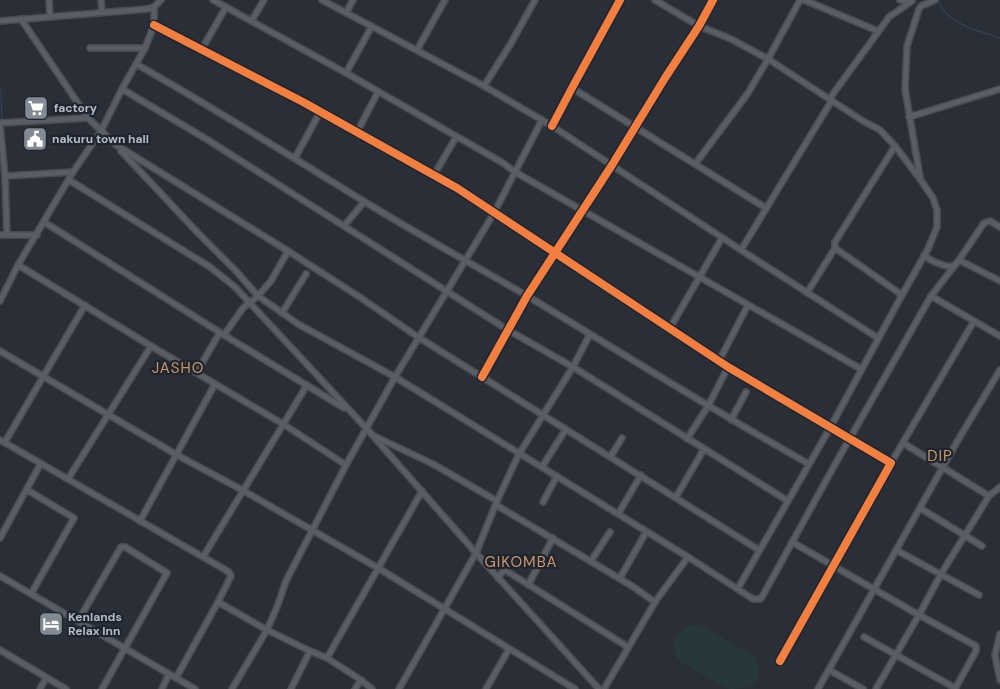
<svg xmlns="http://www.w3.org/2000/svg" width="1000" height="689" viewBox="0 0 1000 689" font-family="'DM Sans',sans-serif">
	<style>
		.green { fill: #27383b }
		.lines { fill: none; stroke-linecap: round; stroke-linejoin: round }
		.stream { stroke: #39475f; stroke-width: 1 }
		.minor-casing { stroke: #484b50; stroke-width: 8 }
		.minor { stroke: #595d64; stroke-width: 5 }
		.cycleway-casing { stroke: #1e2530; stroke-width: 11 }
		.cycleway { stroke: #f27e40; stroke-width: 8 }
		.labels { text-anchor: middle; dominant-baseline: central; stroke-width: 4.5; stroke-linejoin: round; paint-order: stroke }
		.poi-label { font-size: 12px; font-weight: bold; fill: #b4bbc7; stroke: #1e2530; text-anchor: start }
		.quarter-label { font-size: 15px; letter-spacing: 1px; fill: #cd9868; stroke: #1e2530 }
	</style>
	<rect width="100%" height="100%" fill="#2a2e36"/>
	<path class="green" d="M 692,625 L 706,628 L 755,657 L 760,671 C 757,686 744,689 730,689 C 717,684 694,669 681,662 C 667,648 676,631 692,625 Z"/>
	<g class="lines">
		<g class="stream">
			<path d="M 938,0 C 948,25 977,30 1000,38"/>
			<path d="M 0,86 L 0,92"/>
			<path d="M 1,94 L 1,97"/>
			<path d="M 1,99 L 2,120"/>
			<path d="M 528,108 L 551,123"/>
			<path d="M 540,130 L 542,127 L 546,126 L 562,136"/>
			<path d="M 4,142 L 5,153"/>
			<path d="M 584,144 L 593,150"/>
			<path d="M 0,158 L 2,166"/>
			<path d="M 605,158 L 612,162"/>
			<path d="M 516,162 L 538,122"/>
			<path d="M 611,168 L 646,191"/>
			<path d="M 8,189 L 8,197"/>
			<path d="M 726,244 L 742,255"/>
			<path d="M 218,389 L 233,397"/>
			<path d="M 542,410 L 568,368"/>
			<path d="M 710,410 L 750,434"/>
			<path d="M 741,475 L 749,479"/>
		</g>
		<defs>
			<g id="minor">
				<path d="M 49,0 L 50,17"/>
				<path d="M 101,0 L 102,12"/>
				<path d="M 213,0 L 346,73 L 503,163 L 515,172 L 861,369"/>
				<path d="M 322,0 L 484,86 L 552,126 L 741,250 L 878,338"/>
				<path d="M 655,0 L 699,26 L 731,39 L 768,59 L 863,121 L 880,130 L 895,146 L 920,179 L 933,198 L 937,210 L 937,227 L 928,249 L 902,295 L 830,428 L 738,588"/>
				<path d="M 804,0 L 878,31"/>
				<path d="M 900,0 L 908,3"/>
				<path d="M 346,13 L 353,0"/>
				<path d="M 21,19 L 88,118 L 116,145 L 288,251 L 358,296 L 418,337 L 759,550"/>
				<path d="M 252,20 L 264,0"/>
				<path d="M 0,21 L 147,9 L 154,7 L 161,0"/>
				<path d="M 154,25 L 303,102 L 457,188 L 728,367 L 891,463 L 780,661"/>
				<path d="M 90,48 L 145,48"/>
				<path d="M 202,49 L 226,7"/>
				<path d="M 417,50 L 445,0"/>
				<path d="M 136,64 C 214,108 289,155 365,202 C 419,235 474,265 529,297 C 622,353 714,411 809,464"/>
				<path d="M 346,73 L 372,26"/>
				<path d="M 484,86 L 510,45 L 535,0"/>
				<path d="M 572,88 L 766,208"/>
				<path d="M 122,89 L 208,140 L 508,330 L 573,367 L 788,501"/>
				<path d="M 830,98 L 889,17 L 912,1"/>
				<path d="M 909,117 L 1000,89"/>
				<path d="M 0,123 L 88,118"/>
				<path d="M 0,125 L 5,176"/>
				<path d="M 552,126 L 572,88 L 620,0"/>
				<path d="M 357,132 L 378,92"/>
				<path d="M 121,151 L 198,233 L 236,271 L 258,296 L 271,281 L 288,251"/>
				<path d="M 295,158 L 320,112"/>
				<path d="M 696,163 L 748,93 L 768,59 L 800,0"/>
				<path d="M 434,175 L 456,137"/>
				<path d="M 920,177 L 905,89 L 907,46 L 919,9 L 921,6 L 935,0"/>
				<path d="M 69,180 L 210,267 L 235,287 L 367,429 L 476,553 L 599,689"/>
				<path d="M 44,222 L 224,335 L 344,408"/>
				<path d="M 344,226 L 364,202"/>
				<path d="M 0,235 L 37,235"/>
				<path d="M 7,235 L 5,176 L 73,172"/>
				<path d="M 835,248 L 902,295"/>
				<path d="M 741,250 L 832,100"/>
				<path d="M 924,255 C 931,262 941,265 951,267 L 954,265"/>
				<path d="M 959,260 L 1000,281"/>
				<path d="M 18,265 L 151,346 L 283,424 L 346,465"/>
				<path d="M 807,293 L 835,248 L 835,242 L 895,146"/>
				<path d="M 931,296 L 1000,336"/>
				<path d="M 0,301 L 18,265 L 73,172 L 101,131 L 122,89 L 145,48 L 154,25 L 154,7"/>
				<path d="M 282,313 L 306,274"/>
				<path d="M 670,328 L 722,238"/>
				<path d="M 224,335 L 243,308 L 258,296 L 298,324 L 395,377 L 688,557"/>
				<path d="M 0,351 L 177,455 L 244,491 L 378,568 L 575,689"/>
				<path d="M 719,361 L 748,305"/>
				<path d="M 197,372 L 220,332"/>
				<path d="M 482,377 L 527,296 L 612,165 L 665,78 L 699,26 L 713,0"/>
				<path d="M 731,420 L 746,392"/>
				<path d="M 374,436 L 433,464 L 497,501"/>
				<path d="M 687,439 L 708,406 L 728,367"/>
				<path d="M 0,440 L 229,572 L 231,576 L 218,602"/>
				<path d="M 5,442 L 85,305"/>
				<path d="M 611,456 L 622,438"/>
				<path d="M 891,463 L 974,321"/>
				<path d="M 542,467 L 566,429"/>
				<path d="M 68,479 L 151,346"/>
				<path d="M 27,490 L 74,518 L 31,594"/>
				<path d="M 989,496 L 1000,487"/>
				<path d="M 676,497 L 704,449"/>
				<path d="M 543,502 L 557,476"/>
				<path d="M 496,505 L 632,586 L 655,602"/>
				<path d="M 920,508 L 982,546"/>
				<path d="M 618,514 L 641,475"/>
				<path d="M 140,521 L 215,384"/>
				<path d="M 0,538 L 41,463"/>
				<path d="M 792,542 L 919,615 L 941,574 L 989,496 L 903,443"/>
				<path d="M 896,550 L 979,595"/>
				<path d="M 203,557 L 307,385"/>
				<path d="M 591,561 L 610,532"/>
				<path d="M 0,576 L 195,689"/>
				<path d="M 498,578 L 503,571 L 505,570 L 628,647"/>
				<path d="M 620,578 L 645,534"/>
				<path d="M 528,585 L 553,538"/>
				<path d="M 78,621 L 121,547 L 125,547 L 167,573 L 102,689"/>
				<path d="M 1000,634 L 995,655 L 1000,680"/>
				<path d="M 864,637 L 955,688"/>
				<path d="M 0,650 L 66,689"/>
				<path d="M 310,651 L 327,658 L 361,680"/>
				<path d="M 327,658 L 422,491"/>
				<path d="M 829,670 L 863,689"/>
				<path d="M 176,678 L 218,602 L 267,630 L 310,651 L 291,689"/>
				<path d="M 40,689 L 46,678"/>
				<path d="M 162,689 L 169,674"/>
				<path d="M 232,689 L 267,630 L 277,607 L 286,581 L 346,465 L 395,377 L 494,213 L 542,120"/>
				<path d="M 355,689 L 361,680 L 372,689"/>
				<path d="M 399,689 L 476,553 L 497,501 L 519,454 L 573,367 L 590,334"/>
				<path d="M 486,689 L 509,649"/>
				<path d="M 604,689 L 655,602 L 688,557 L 753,599 L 760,599 L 762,597 L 833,468 L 931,296 L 959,260 L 984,223 L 990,221 L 1000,227"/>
				<path d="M 818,689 L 958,440 L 1000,370"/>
				<path d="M 876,689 L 919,615 L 976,646 L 976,651 L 955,689"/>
			</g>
		</defs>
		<use href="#minor" class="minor-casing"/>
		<use href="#minor" class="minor"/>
		<defs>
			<g id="cycleway">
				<path d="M 154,25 L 303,102 L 457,188 L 728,367 L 891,463 L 780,661"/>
				<path d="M 552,126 L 572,88 L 620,0"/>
				<path d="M 482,377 L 527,296 L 612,165 L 665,78 L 699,26 L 713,0"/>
			</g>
		</defs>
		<use href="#cycleway" class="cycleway-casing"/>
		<use href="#cycleway" class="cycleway"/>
	</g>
	<defs>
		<symbol id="supermarket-square" viewBox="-11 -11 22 22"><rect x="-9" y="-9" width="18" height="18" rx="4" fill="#848a94" stroke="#1e2530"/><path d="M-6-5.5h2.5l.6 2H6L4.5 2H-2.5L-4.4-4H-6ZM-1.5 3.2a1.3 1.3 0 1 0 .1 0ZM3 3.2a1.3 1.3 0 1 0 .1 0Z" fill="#fff"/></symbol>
		<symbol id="civic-square" viewBox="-11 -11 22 22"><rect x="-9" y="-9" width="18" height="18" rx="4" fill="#848a94" stroke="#1e2530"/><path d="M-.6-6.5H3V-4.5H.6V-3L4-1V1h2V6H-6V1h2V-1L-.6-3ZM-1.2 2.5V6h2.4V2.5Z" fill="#fff"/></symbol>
		<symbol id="hotel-square" viewBox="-11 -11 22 22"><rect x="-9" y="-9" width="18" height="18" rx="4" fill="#848a94" stroke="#1e2530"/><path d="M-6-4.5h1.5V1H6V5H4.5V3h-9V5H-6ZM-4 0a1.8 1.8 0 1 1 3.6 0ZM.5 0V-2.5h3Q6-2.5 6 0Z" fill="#fff"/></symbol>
	</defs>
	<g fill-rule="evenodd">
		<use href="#supermarket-square" x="22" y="94" width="28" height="28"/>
		<use href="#civic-square" x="21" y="125" width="28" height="28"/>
		<use href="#hotel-square" x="37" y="610" width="28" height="28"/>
	</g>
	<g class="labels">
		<g class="poi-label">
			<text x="54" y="108">factory</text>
			<text x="52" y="139">nakuru town hall</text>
			<text x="68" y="617">Kenlands<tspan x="68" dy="14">Relax Inn</tspan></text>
		</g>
		<g class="quarter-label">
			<text x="178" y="368">JASHO</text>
			<text x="940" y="456">DIP</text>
			<text x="521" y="562">GIKOMBA</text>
		</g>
	</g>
</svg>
